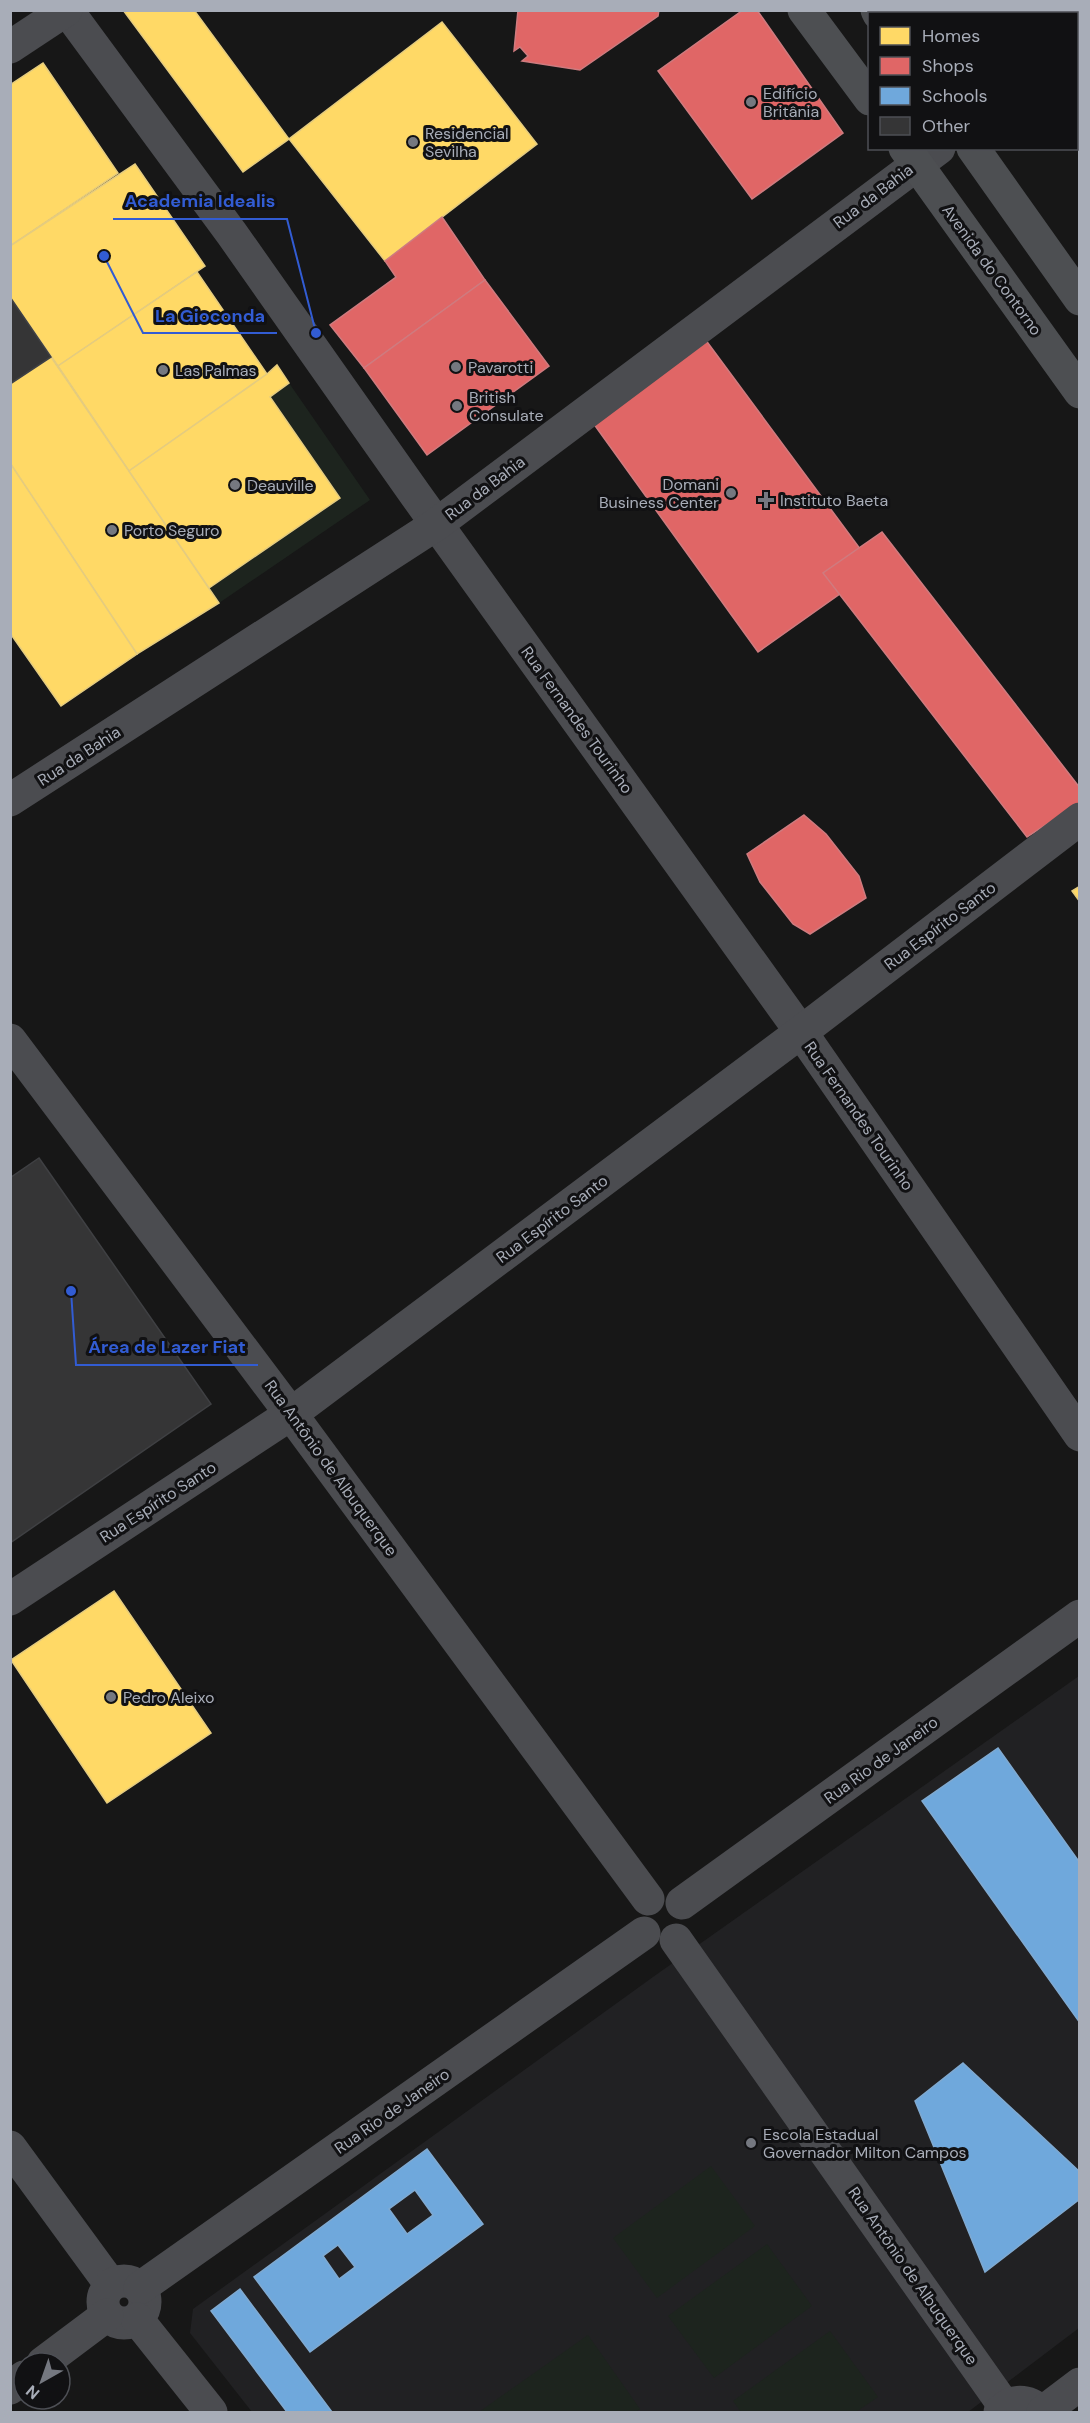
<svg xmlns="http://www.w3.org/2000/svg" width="1090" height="2423" viewBox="0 0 1090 2423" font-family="'DM Sans',sans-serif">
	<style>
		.built { fill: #212123 }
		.green { fill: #1d241e }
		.homes { fill: #ffd966; stroke: #e5cc7f; stroke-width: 1.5 }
		.shops { fill: #e06666; stroke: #cf7b7f; stroke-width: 1.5 }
		.schools { fill: #6fa8dc; stroke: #80aad1; stroke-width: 1.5; fill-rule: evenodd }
		.building { fill: #353536; stroke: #3f4043; stroke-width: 1.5 }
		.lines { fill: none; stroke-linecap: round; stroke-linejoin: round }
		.minor { stroke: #4b4c50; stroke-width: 33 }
		.major { stroke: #4d4f52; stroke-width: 33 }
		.poi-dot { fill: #757880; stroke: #111113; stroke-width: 2 }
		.labels { text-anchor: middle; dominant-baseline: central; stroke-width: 6; stroke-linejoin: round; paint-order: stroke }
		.poi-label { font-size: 16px; fill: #a8adb8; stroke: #111113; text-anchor: start }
		.street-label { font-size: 16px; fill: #a8adb8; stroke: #111113 }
		.leader { fill: none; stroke: #325cd3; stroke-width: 2 }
		.callout-dot { fill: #325cd3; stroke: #111113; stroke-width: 2 }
		.callout-label { font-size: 18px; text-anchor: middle; font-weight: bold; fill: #325cd3; stroke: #111113; stroke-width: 6; stroke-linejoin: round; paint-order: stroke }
	</style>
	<rect width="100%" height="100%" fill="#171717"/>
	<path class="built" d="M 1079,1676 L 1079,2328 L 968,2412 L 252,2412 L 190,2333 L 193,2309 L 653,1977 Z"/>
	<g class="green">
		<path d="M 289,383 L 370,500 L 219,603 L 209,588 L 340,498 L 270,397 Z"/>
		<path d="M 711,2166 L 755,2226 L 657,2298 L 613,2238 Z"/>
		<path d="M 767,2244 L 812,2306 L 714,2378 L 668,2316 Z"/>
		<path d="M 830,2331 L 878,2397 L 856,2412 L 741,2412 L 733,2401 Z"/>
		<path d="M 588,2335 L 640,2409 L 636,2412 L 479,2412 Z"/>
	</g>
	<g class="homes">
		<path d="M 123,10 L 194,10 L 289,139 L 243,172 Z"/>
		<path d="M 442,22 L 537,144 L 385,261 L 289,139 Z"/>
		<path d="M 43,63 L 118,173 L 10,246 L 10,85 Z"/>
		<path d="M 135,164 L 205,266 L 58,366 L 10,297 L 10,246 Z"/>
		<path d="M 197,272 L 267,374 L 129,471 L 58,366 Z"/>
		<path d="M 51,357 L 219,603 L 137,654 L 10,463 L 10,384 Z"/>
		<path d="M 277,365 L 289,383 L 270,397 L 340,498 L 209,588 L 129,471 L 267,374 Z"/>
		<path d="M 10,463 L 137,654 L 61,706 L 10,633 Z"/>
		<path d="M 1080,886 L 1080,902 L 1072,891 Z"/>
		<path d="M 114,1591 L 211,1733 L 107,1803 L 11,1660 Z"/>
	</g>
	<g class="shops">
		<path d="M 518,10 L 659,10 L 658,16 L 580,70 L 522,61 L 528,56 L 520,47 L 514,51 Z"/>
		<path d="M 743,10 L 757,10 L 843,133 L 752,199 L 658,71 Z"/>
		<path d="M 442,217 L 485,280 L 364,368 L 330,325 L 396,277 L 385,261 Z"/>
		<path d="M 485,280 L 549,366 L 427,455 L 364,368 Z"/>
		<path d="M 702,335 L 875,569 L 758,652 L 588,416 Z"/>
		<path d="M 882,532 L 1080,788 L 1080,803 L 1027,837 L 823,573 Z"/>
		<path d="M 804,815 L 826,834 L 859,876 L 866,898 L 810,934 L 793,924 L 760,882 L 747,854 Z"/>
	</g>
	<g class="schools">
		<path d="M 998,1748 L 1080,1863 L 1080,2023 L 922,1801 Z"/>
		<path d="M 963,2063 L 1080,2172 L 1080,2199 L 985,2272 L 915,2101 Z"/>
		<path d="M 427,2149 L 483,2224 L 310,2352 L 254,2277 ZM 415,2190 L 433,2215 L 407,2234 L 389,2209 ZM 338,2245 L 355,2267 L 339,2279 L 323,2256 Z"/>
		<path d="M 240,2289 L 332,2412 L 287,2412 L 211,2311 Z"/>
	</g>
	<g class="building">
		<path d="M 10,297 L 51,357 L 10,384 Z"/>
		<path d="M 39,1158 L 211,1404 L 10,1543 L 10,1178 Z"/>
	</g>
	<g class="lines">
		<g class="minor">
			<path d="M 67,10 L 232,234 L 415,494 L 801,1032 L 1080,1435"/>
			<path d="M 10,47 L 66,10"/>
			<path d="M 1076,50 L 1080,48"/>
			<path d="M 10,800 L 437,524 L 939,148"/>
			<path d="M 10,1040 L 291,1414 L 648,1899"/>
			<path d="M 10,1599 L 291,1414 L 801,1032 L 1080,819"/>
			<path d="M 682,1903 L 1080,1616"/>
			<path d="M 676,1940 L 1005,2407"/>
			<path d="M 10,2147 L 111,2285"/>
			<circle cx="124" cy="2302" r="21"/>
			<path d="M 140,2288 L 644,1933"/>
			<path d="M 137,2319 L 211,2412"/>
			<path d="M 43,2363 L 107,2315"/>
			<path d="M 10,2388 L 24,2377"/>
			<path d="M 1000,2412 C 1012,2399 1028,2399 1041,2412"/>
			<path d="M 1043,2412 L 1080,2384"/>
		</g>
		<g class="major">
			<path d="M 804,10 L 870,99"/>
			<path d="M 877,10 L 879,14"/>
			<path d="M 905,148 L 1080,392"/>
			<path d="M 973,148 L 1080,299"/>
		</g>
	</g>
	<g class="poi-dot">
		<circle cx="751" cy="102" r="6"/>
		<circle cx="413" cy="142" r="6"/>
		<circle cx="456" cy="367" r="6"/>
		<circle cx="163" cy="370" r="6"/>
		<circle cx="457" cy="406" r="6"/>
		<circle cx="235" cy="485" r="6"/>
		<circle cx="731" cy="493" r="6"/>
		<path d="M763 491h6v6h6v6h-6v6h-6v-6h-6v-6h6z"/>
		<circle cx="112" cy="530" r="6"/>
		<circle cx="111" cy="1697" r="6"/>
		<circle cx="751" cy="2143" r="6"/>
	</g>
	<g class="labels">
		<g class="poi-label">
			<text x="763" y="93">Edifício<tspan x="763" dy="18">Britânia</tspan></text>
			<text x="425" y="133">Residencial<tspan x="425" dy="18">Sevilha</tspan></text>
			<text x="468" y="367">Pavarotti</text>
			<text x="175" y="370">Las Palmas</text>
			<text x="469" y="397">British<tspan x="469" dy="18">Consulate</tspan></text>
			<text x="719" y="484" text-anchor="end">Domani<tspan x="719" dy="18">Business Center</tspan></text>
			<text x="247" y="485">Deauville</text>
			<text x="780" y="500">Instituto Baeta</text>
			<text x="124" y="530">Porto Seguro</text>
			<text x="123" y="1697">Pedro Aleixo</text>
			<text x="763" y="2134">Escola Estadual<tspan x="763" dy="18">Governador Milton Campos</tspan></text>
		</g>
		<g class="street-label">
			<text transform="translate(873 196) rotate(-37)">Rua da Bahia</text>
			<text transform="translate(992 270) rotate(54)">Avenida do Contorno</text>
			<text transform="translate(485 488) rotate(-37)">Rua da Bahia</text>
			<text transform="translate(577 720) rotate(54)">Rua Fernandes Tourinho</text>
			<text transform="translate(79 756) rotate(-33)">Rua da Bahia</text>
			<text transform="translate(940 926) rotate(-37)">Rua Espírito Santo</text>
			<text transform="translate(859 1116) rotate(55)">Rua Fernandes Tourinho</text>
			<text transform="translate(552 1219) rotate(-37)">Rua Espírito Santo</text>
			<text transform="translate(331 1468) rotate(54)">Rua Antônio de Albuquerque</text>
			<text transform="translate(158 1502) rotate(-33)">Rua Espírito Santo</text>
			<text transform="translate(881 1760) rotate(-36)">Rua Rio de Janeiro</text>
			<text transform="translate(392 2111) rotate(-35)">Rua Rio de Janeiro</text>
			<text transform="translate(913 2276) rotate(55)">Rua Antônio de Albuquerque</text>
		</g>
	</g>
	<path class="leader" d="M316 333L287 219H113M104 256L143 333H277M71 1291L76 1365H258"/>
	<g class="callout-dot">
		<circle cx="316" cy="333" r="6"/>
		<circle cx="104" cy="256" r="6"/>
		<circle cx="71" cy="1291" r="6"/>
	</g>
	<g class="callout-label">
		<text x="200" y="207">Academia Idealis</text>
		<text x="210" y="322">La Gioconda</text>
		<text x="167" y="1353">Área de Lazer Fiat</text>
	</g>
	<rect width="1090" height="2423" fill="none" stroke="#a8adb8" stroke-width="24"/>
	<rect x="868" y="12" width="210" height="138" fill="#111113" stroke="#4d4f55" stroke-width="1.5"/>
	<rect x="880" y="27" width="30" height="18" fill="#ffd966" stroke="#4d4f55" stroke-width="1.5"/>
	<text x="922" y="42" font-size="18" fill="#a8adb8">Homes</text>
	<rect x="880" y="57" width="30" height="18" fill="#e06666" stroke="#4d4f55" stroke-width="1.5"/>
	<text x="922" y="72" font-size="18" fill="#a8adb8">Shops</text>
	<rect x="880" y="87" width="30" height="18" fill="#6fa8dc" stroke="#4d4f55" stroke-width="1.5"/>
	<text x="922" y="102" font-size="18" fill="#a8adb8">Schools</text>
	<rect x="880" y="117" width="30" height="18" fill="#353536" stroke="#4d4f55" stroke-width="1.5"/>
	<text x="922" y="132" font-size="18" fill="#a8adb8">Other</text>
	<g transform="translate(42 2381) rotate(220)"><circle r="28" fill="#111113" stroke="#4d4f55" stroke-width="1.5"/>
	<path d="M0-4.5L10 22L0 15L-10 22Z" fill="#757880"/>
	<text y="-9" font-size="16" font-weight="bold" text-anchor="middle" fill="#a8adb8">N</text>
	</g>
</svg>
